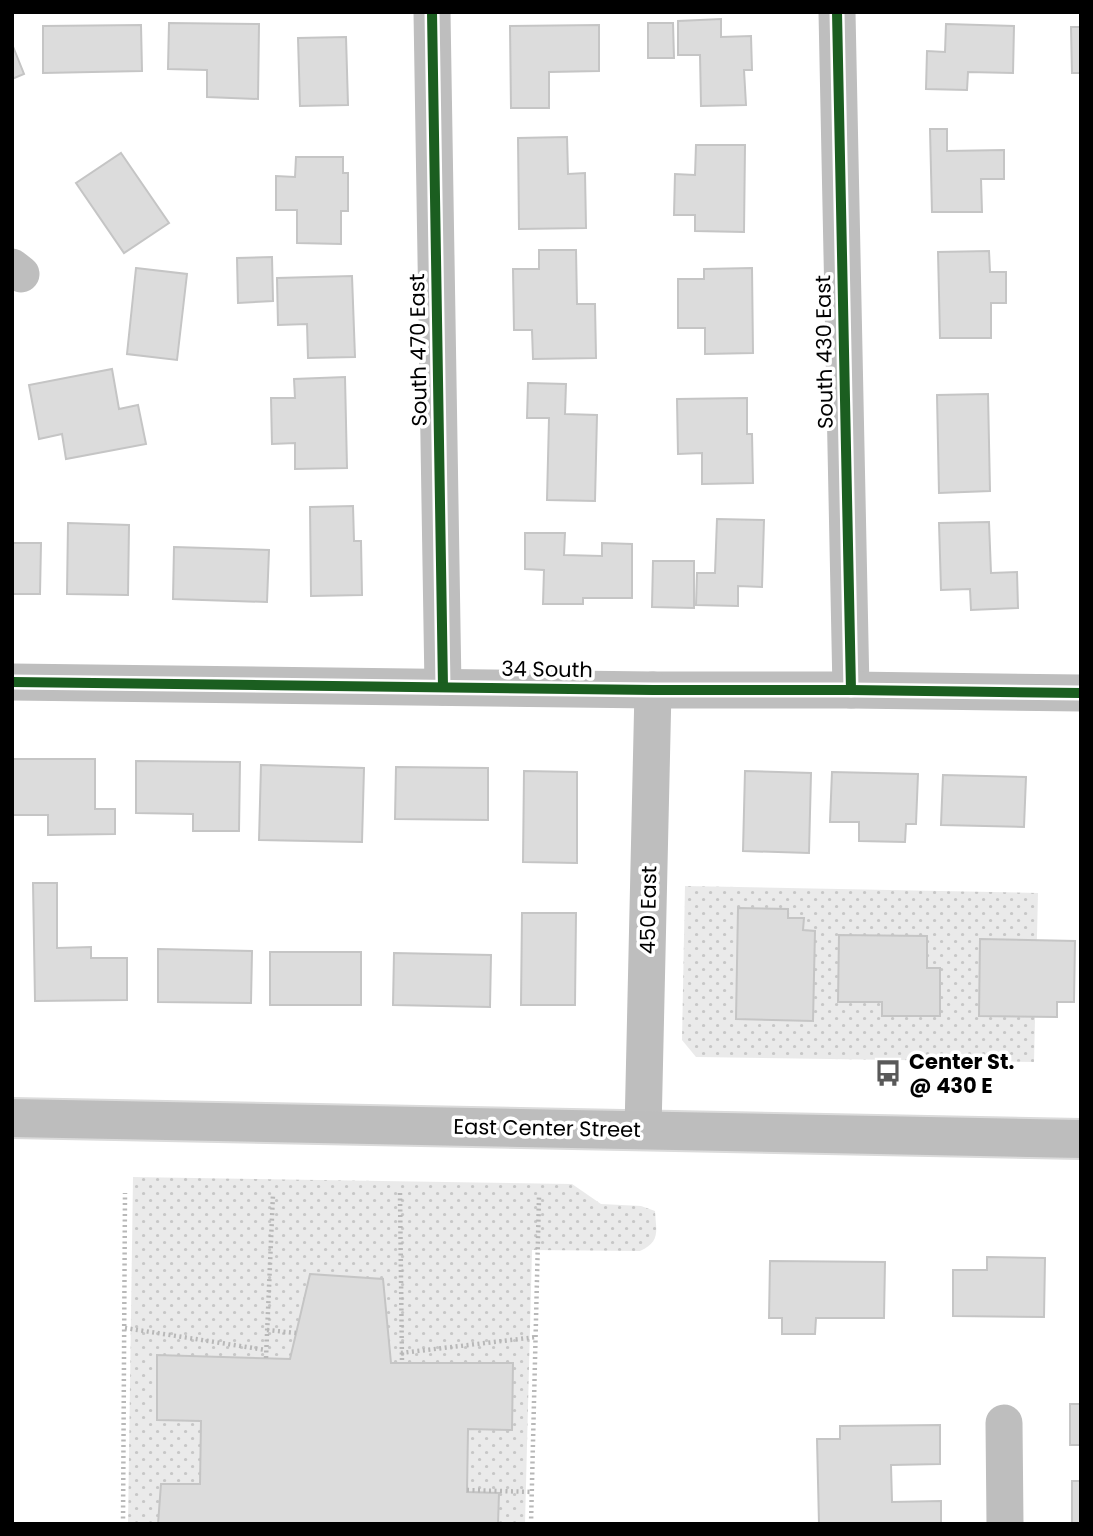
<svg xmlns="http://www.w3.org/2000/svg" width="1093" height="1536" viewBox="0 0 1093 1536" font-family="Poppins,sans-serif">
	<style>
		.green { fill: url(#green-dots) }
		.building { fill: #dcdcdc; stroke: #c5c5c5; stroke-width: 2 }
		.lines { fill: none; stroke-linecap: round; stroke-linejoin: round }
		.major-casing { stroke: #dbdbdb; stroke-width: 42 }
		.path { stroke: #b8b8b8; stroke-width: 4.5; stroke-dasharray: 2 3.5; stroke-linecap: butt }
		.minor { stroke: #bebebe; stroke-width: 37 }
		.major { stroke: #bdbdbd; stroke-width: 38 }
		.cycleway-casing { stroke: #fff; stroke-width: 15 }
		.cycleway { stroke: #1b5e20; stroke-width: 10 }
		.labels { text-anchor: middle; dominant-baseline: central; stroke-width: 7; stroke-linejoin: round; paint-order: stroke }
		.street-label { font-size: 21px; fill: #000; stroke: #fff }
		.poi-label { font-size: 21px; font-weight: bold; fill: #000; stroke: #fff; text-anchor: start }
	</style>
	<defs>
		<pattern id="green-dots" width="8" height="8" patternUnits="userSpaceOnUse" patternTransform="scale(1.75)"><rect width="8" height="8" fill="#eaeaea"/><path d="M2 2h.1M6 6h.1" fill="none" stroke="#c7c7c7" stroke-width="1.8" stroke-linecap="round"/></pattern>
	</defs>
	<rect width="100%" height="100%" fill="#fff"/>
	<g class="green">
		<path d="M 685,886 L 1038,893 L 1034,1062 L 696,1057 L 682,1040 Z"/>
		<path d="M 133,1177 L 572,1184 L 601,1204 L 641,1206 L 655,1211 C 656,1231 661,1241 640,1251 L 532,1250 L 525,1524 L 128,1524 Z"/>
	</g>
	<g class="building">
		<path d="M 721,19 L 721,37 L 751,36 L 752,70 L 744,70 L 746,105 L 701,106 L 700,55 L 678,55 L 678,21 Z"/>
		<path d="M 169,23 L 259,24 L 258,99 L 207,97 L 207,70 L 168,69 Z"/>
		<path d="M 648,23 L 673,23 L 674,58 L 648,58 Z"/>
		<path d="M 946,24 L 1014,26 L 1013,73 L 968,72 L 967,90 L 926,89 L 927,51 L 945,52 Z"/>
		<path d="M 141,25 L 142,71 L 43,73 L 43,26 Z"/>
		<path d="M 599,25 L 599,71 L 549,72 L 549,108 L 511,108 L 510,26 Z"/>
		<path d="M 1071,27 L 1081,27 L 1081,73 L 1072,73 Z"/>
		<path d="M 346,37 L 348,105 L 300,106 L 298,38 Z"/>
		<path d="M 12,44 L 24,74 L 12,79 Z"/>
		<path d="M 930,129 L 947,129 L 947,151 L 1004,150 L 1004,179 L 981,179 L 982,212 L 932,212 Z"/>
		<path d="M 567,137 L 568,174 L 585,173 L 586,228 L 519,229 L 518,138 Z"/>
		<path d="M 696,145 L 745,145 L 744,232 L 695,231 L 695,215 L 674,215 L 675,174 L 695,175 Z"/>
		<path d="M 121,153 L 169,223 L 124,253 L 76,183 Z"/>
		<path d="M 296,157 L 343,157 L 343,173 L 348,173 L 348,211 L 341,211 L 341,244 L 297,243 L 297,210 L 276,210 L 276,176 L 295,177 Z"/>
		<path d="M 539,250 L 576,250 L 577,304 L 595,304 L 596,358 L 533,359 L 532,330 L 514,330 L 513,269 L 539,269 Z"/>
		<path d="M 989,251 L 990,272 L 1006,272 L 1006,303 L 991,303 L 991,338 L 940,338 L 938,252 Z"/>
		<path d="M 272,257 L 273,301 L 238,303 L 237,258 Z"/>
		<path d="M 136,268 L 187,274 L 177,360 L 127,354 Z"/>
		<path d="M 752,268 L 753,353 L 705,354 L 705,328 L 678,328 L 678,279 L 704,279 L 704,269 Z"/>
		<path d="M 352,276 L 355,357 L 308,358 L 307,324 L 278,325 L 277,278 Z"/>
		<path d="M 112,369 L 119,409 L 138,405 L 146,444 L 66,459 L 62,434 L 39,439 L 29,385 Z"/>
		<path d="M 345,377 L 347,468 L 295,469 L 295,443 L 272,444 L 271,398 L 295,398 L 294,379 Z"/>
		<path d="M 528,383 L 566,384 L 565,414 L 597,415 L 595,501 L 547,500 L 549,418 L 527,418 Z"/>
		<path d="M 988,394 L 990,491 L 939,493 L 937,395 Z"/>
		<path d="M 747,398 L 747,434 L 752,434 L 753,483 L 702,484 L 702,453 L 678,454 L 677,399 Z"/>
		<path d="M 353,506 L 354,541 L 361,541 L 362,595 L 311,596 L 310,507 Z"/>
		<path d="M 717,519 L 764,520 L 762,587 L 738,586 L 738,606 L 696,605 L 697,573 L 715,573 Z"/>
		<path d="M 989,522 L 991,573 L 1017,572 L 1018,608 L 971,610 L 970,589 L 941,590 L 939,523 Z"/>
		<path d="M 68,523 L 129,525 L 128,595 L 67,594 Z"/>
		<path d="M 525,533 L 565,533 L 564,555 L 602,556 L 602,543 L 632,544 L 632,598 L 583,598 L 583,604 L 543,604 L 544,570 L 525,569 Z"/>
		<path d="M 12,543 L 41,543 L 40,594 L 12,594 Z"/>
		<path d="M 174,547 L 269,550 L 267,602 L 173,599 Z"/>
		<path d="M 653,561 L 694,561 L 694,608 L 652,607 Z"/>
		<path d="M 12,759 L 95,759 L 95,809 L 115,809 L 115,834 L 48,835 L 48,815 L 12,815 Z"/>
		<path d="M 136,761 L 240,762 L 239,831 L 193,831 L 193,814 L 136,813 Z"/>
		<path d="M 261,765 L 364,768 L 362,842 L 259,840 Z"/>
		<path d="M 396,767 L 488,768 L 488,820 L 395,819 Z"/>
		<path d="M 524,771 L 577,772 L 577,863 L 523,862 Z"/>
		<path d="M 745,771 L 811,773 L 809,853 L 743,851 Z"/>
		<path d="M 832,772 L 918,774 L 916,824 L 906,824 L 905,842 L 859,841 L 859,822 L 830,822 Z"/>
		<path d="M 943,775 L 1026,777 L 1024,827 L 941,825 Z"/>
		<path d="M 33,883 L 57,883 L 57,948 L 91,947 L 91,958 L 127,958 L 127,1000 L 35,1001 Z"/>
		<path d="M 738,908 L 788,909 L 788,918 L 804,918 L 803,930 L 815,931 L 813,1021 L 736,1019 Z"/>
		<path d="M 522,913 L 576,913 L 575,1005 L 521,1005 Z"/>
		<path d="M 839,935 L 927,936 L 927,968 L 940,968 L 940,1016 L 882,1016 L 882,1002 L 838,1002 Z"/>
		<path d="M 980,939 L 1075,941 L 1074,1002 L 1057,1002 L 1057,1017 L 979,1016 Z"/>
		<path d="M 158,949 L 252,951 L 251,1003 L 158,1002 Z"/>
		<rect x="270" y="952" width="91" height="53"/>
		<path d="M 394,953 L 491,955 L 490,1007 L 393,1005 Z"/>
		<path d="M 987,1257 L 1045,1258 L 1044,1317 L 953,1316 L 953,1270 L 987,1270 Z"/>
		<path d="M 770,1261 L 885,1262 L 884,1318 L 816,1318 L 815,1334 L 782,1334 L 782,1318 L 769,1318 Z"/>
		<path d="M 310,1274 L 383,1279 L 391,1363 L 513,1363 L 512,1430 L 468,1429 L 467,1492 L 499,1493 L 498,1524 L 158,1524 L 161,1484 L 200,1484 L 201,1421 L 157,1420 L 157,1355 L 290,1359 Z"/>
		<rect x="1070" y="1404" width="11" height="41"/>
		<path d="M 940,1425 L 940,1464 L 891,1465 L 892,1502 L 941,1501 L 941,1524 L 819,1524 L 817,1439 L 840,1439 L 840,1426 Z"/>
		<rect x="1072" y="1481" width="9" height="43"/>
	</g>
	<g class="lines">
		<defs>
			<path id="major" d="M 12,1118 L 1081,1139"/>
		</defs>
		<use href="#major" class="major-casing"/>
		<g class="path">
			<path d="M 400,1193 L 402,1363"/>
			<path d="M 125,1328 L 266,1350"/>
			<path d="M 267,1330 L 296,1333"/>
			<path d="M 401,1353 L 536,1337"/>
			<path d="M 266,1358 L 273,1194"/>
			<path d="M 467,1490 L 532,1492"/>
			<path d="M 123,1524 L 125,1193"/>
			<path d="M 531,1524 L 539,1197"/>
		</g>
		<g class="minor">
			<path d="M 432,12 L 443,687"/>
			<path d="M 837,12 L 851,690"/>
			<path d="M 12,267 L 21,274"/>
			<path d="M 12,682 L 653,690 L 851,690 L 1081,693"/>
			<path d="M 643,1130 L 653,690"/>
			<path d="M 1004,1423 L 1005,1524"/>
		</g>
		<use href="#major" class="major"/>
		<defs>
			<g id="cycleway">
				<path d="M 432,12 L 443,687"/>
				<path d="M 837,12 L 851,690"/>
				<path d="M 12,682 L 653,690 L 851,690 L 1081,693"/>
			</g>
		</defs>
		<use href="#cycleway" class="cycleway-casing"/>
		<use href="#cycleway" class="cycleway"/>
	</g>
	<defs>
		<symbol id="bus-bare" viewBox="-9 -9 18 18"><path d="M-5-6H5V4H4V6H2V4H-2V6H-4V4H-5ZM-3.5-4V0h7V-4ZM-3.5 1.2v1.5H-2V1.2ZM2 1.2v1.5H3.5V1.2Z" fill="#595959" stroke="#fff" stroke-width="2.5" paint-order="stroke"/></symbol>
	</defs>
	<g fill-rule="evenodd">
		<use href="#bus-bare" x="869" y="1054" width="38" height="38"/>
	</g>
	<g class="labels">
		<g class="street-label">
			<text transform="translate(418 350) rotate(-91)">South 470 East</text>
			<text transform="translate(824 352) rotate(-91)">South 430 East</text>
			<text transform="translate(547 669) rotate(1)">34 South</text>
			<text transform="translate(648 910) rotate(-89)">450 East</text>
			<text transform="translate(547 1128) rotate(1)">East Center Street</text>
		</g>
		<g class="poi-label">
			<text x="909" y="1061">Center St.<tspan x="909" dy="24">@ 430 E</tspan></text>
		</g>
	</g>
	<rect width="1093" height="1536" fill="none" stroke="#000000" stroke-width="28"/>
</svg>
